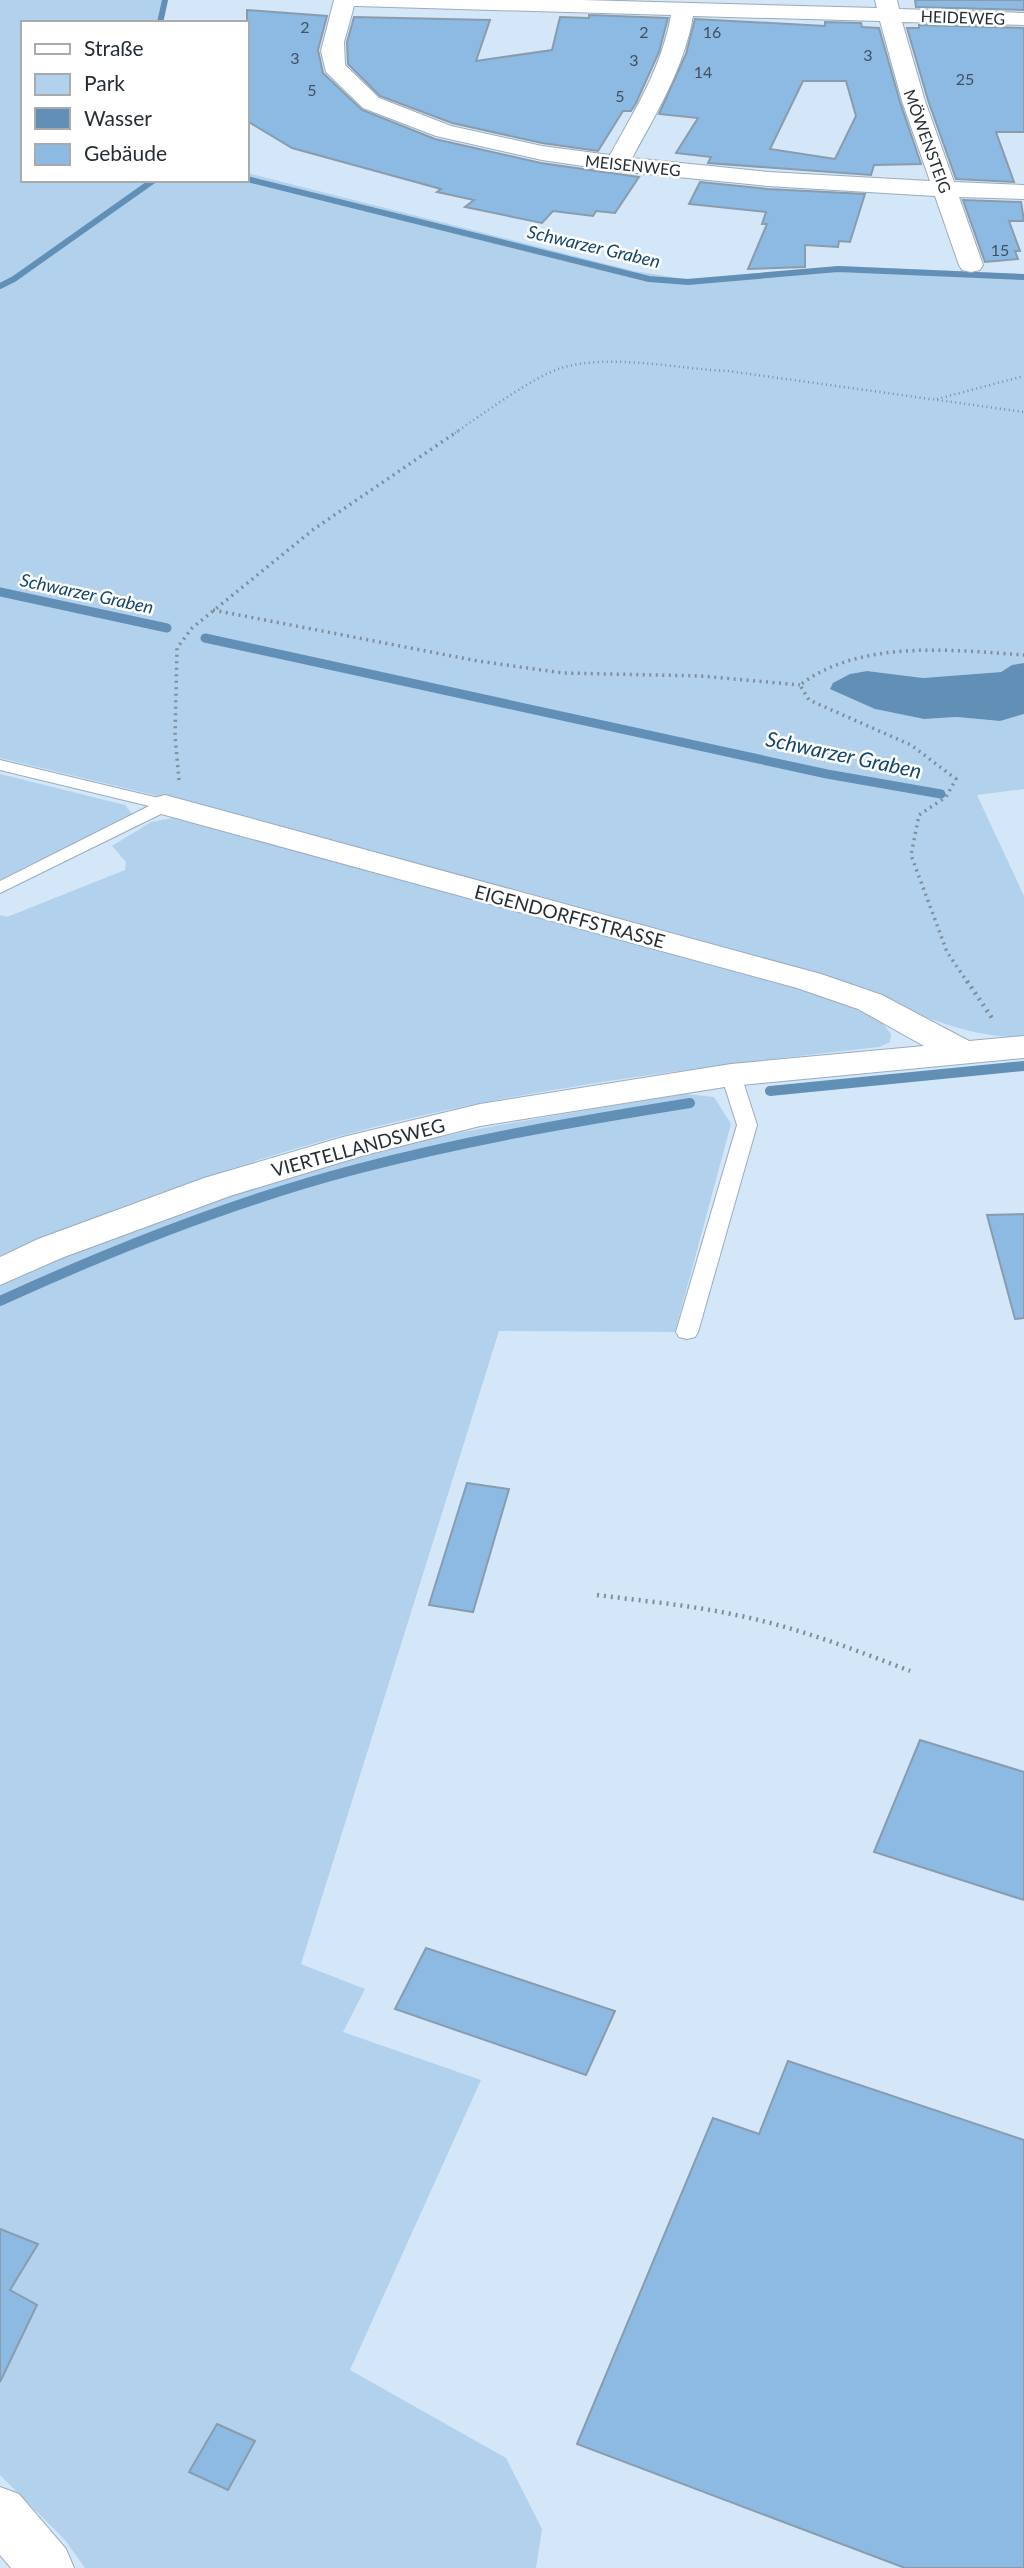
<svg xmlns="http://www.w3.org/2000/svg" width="1024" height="2568" viewBox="0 0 1024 2568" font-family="Lato,sans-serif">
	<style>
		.green { fill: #b2d1ed }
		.water { fill: #628fb5 }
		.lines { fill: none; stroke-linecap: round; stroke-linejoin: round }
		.stream-far2 { stroke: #628fb5; stroke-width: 6 }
		.stream-far1 { stroke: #628fb5; stroke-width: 9 }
		.stream { stroke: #628fb5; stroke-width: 10 }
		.building { fill: #8cbae2; stroke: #899cad; stroke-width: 2; fill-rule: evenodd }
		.service-casing { stroke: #99acbd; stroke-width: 2 }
		.minor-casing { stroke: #99acbd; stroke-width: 2 }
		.path-far2 { stroke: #808e9b; stroke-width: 2.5; stroke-dasharray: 1 3.5; stroke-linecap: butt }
		.path-far1 { stroke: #808e9b; stroke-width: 3.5; stroke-dasharray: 2 4.5; stroke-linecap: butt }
		.path { stroke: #808e9b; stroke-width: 4.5; stroke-dasharray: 2 5; stroke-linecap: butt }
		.service { fill: #fff; fill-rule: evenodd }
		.minor { fill: #fff; fill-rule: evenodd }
		.labels { text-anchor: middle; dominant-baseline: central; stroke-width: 5; stroke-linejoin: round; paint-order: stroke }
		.far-street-label { font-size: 16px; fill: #262e35; stroke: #fff }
		.number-label { font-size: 16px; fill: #405160 }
		.far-water-label { font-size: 18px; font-style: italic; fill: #12466d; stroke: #fff }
		.street-label { font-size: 19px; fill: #262e35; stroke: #fff }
		.water-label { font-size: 21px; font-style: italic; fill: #12466d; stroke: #fff }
	</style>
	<rect width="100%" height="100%" fill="#d3e7f9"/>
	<g class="green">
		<path d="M 0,0 L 166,0 L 163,23 L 23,23 L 23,180 L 247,180 L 247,173 L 634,271 L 685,279 L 843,266 L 1024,274 L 1024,663 L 1012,665 L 1001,672 L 923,678 L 867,671 L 850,674 L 858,700 L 875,709 L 924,719 L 957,717 L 999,721 L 1024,714 L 1024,789 L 977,795 L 1024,896 L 1024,1036 C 989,1040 950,1026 917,1014 L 183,802 L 0,758 Z"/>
		<path d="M 0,774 L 125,805 L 133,815 L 0,883 Z"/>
		<path d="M 173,818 L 827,997 L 880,1020 L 891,1034 L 890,1042 L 879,1047 C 726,1064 571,1082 420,1116 C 276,1149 135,1198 0,1257 L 0,915 L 7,917 L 125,870 L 126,862 L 112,846 L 151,822 Z"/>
		<path d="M 685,1094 L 714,1097 L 731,1124 L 675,1332 L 499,1331 L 301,1964 L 365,1989 L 343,2032 L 481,2080 L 350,2370 L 506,2458 L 542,2529 L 536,2568 L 85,2568 L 65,2540 L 0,2475 L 0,1286 C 137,1224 283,1172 430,1139 C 515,1121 600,1108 685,1094 Z"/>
	</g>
	<path class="water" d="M 1024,663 L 1024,714 L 1000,721 L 957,717 L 924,719 L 875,709 L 830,689 L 833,683 L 850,674 L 867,671 L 923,678 L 1001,672 L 1012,665 Z"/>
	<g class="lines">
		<g class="stream-far2">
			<path d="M 160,23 L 165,0"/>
			<path d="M 247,179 L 649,279 L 688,282 L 838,269 L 1024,277"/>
			<path d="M 0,286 L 14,279 L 154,180"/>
		</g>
		<g class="stream-far1">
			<path d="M 0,592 L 167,628"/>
			<path d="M 205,638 L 827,774 L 941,794"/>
		</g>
		<g class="stream">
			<path d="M 770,1091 L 1024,1066"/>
			<path d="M 0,1301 C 116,1248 234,1201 357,1169 C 467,1140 578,1121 690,1103"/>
		</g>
	</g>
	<g class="building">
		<path d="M 915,0 L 1024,0 L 1024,10 L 916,7 Z"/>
		<path d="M 247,10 L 327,16 L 318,50 L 323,73 L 362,110 L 435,139 L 541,163 L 639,177 L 615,213 L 596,211 L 593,216 L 553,211 L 542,223 L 465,207 L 474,200 L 437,192 L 441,189 L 292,148 L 247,121 Z"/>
		<path d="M 589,15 L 668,18 L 659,52 L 636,103 L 631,111 L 623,111 L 598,151 L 542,143 L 452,123 L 380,96 L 348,64 L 347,42 L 354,17 L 490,20 L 476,61 L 552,50 L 560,17 L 589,18 Z"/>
		<path d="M 695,19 L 825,26 L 825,22 L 861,23 L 862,27 L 879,28 L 900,102 L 921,164 L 874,165 L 871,175 L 708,163 L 711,157 L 676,153 L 698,118 L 659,114 L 686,54 ZM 803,81 L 846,81 L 856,116 L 835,159 L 770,149 Z"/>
		<path d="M 919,25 L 1024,28 L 1024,132 L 996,132 L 1014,182 L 956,179 L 928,100 L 907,28 L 919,28 Z"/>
		<path d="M 700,182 L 768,189 L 865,194 L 850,242 L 839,241 L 838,247 L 805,245 L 805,267 L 748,269 L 767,224 L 762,224 L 766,212 L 689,204 Z"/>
		<path d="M 963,200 L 1021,202 L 1024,221 L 1009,221 L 1020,251 L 1015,251 L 1018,259 L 985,262 Z"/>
		<path d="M 1024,1214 L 1024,1318 L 1015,1319 L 987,1215 Z"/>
		<path d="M 467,1483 L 509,1489 L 473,1612 L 429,1605 Z"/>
		<path d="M 920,1740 L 1024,1772 L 1024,1900 L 874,1852 Z"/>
		<path d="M 426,1948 L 615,2011 L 586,2075 L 395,2009 Z"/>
		<path d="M 788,2061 L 1024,2140 L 1024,2568 L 905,2568 L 577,2444 L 713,2118 L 759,2134 Z"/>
		<path d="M 0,2229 L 38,2244 L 10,2290 L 37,2305 L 0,2382 Z"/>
		<path d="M 217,2424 L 255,2441 L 228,2490 L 189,2472 Z"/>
	</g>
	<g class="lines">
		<defs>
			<g id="service">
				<path d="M 0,760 L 171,801 L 174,805 L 171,809 L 0,893 L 0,881 L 149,806 L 0,770 Z"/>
				<path d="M 731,1069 L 738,1071 L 741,1075 L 757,1125 L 698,1332 L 695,1337 L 687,1339 L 679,1337 L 676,1332 L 737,1125 L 721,1075 L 724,1071 Z"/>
			</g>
			<g id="minor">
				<path d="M 334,0 L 582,0 L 877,8 L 875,0 L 897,0 L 899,9 L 1024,13 L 1024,25 L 902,22 L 925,101 L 954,182 L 1024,185 L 1024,199 L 959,197 L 983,265 L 980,270 L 971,272 L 962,270 L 959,265 L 935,196 L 768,186 L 617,171 L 542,160 L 436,136 L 363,108 L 326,72 L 321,51 ZM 354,6 L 356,6 L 671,15 C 662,67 635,110 610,155 L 542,146 L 451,126 L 379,98 L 345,65 L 344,42 ZM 693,16 L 880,21 L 902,101 L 930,181 L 768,172 L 632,158 C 657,112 684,68 693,16 Z"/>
				<path d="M 165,795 L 821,974 L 882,995 L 969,1041 L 1024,1036 L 1024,1058 L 731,1086 L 480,1126 L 365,1155 L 230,1196 L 64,1257 L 0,1285 L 0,1257 L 38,1239 L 204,1178 L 343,1137 L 480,1104 L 731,1064 L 924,1046 L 858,1009 L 797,988 L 154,812 L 149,805 L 154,798 Z"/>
				<path d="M 0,2487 L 19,2494 L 66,2549 L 74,2568 L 11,2568 L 0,2555 Z"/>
			</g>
		</defs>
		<use href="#service" class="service-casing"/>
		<use href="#minor" class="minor-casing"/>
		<g class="path-far2">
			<path d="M 937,399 L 1024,376"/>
			<path d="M 455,433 C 483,414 531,378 561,368 C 610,353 677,369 728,371 L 1024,412"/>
		</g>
		<g class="path-far1">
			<path d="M 213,610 L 478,661 L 563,673 L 701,676 L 800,685"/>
			<path d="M 179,780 L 175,736 L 177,648 L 192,628 L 314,529 L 458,431"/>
			<path d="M 968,983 L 947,952 L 911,855 L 919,815 L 946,797 L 956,779 L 911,745 L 809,700 L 800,685 C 860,639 953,650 1024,655"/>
		</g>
		<g class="path">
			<path d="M 967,981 L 994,1021"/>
			<path d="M 597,1595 C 643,1601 690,1605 736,1615 C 796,1627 853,1649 910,1671"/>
		</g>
		<use href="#service" class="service"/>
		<use href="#minor" class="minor"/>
	</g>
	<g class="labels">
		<g class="far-street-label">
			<text transform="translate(963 17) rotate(2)">HEIDEWEG</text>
			<text transform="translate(928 141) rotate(70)">MÖWENSTEIG</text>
			<text transform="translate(633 165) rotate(6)">MEISENWEG</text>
		</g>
		<g class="number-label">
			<text x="305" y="26">2</text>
			<text x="644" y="31">2</text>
			<text x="712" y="31">16</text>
			<text x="868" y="54">3</text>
			<text x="295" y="57">3</text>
			<text x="634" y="59">3</text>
			<text x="703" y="71">14</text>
			<text x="965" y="78">25</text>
			<text x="312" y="89">5</text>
			<text x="620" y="95">5</text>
			<text x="1000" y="249">15</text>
		</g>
		<g class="far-water-label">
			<text transform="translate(594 246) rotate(13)">Schwarzer Graben</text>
			<text transform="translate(87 593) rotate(12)">Schwarzer Graben</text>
		</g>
		<g class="street-label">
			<text transform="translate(570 916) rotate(15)">EIGENDORFFSTRASSE</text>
			<text transform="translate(358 1147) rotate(-15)">VIERTELLANDSWEG</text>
		</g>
		<g class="water-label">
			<text transform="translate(844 754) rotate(12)">Schwarzer Graben</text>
		</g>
	</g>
	<rect x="21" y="21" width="228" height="161" fill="#ffffff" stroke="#a8abae" stroke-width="2"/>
	<rect x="35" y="44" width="35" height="10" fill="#ffffff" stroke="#a8abae" stroke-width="2"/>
	<text x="84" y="56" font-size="21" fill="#262e35">Straße</text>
	<rect x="35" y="74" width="35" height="21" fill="#b2d1ed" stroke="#a8abae" stroke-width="2"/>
	<text x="84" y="91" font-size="21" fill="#262e35">Park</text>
	<rect x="35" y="108" width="35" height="21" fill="#628fb5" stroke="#a8abae" stroke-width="2"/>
	<text x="84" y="126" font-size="21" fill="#262e35">Wasser</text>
	<rect x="35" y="144" width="35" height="21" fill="#8cbae2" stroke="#a8abae" stroke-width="2"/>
	<text x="84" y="161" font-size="21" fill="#262e35">Gebäude</text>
</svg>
